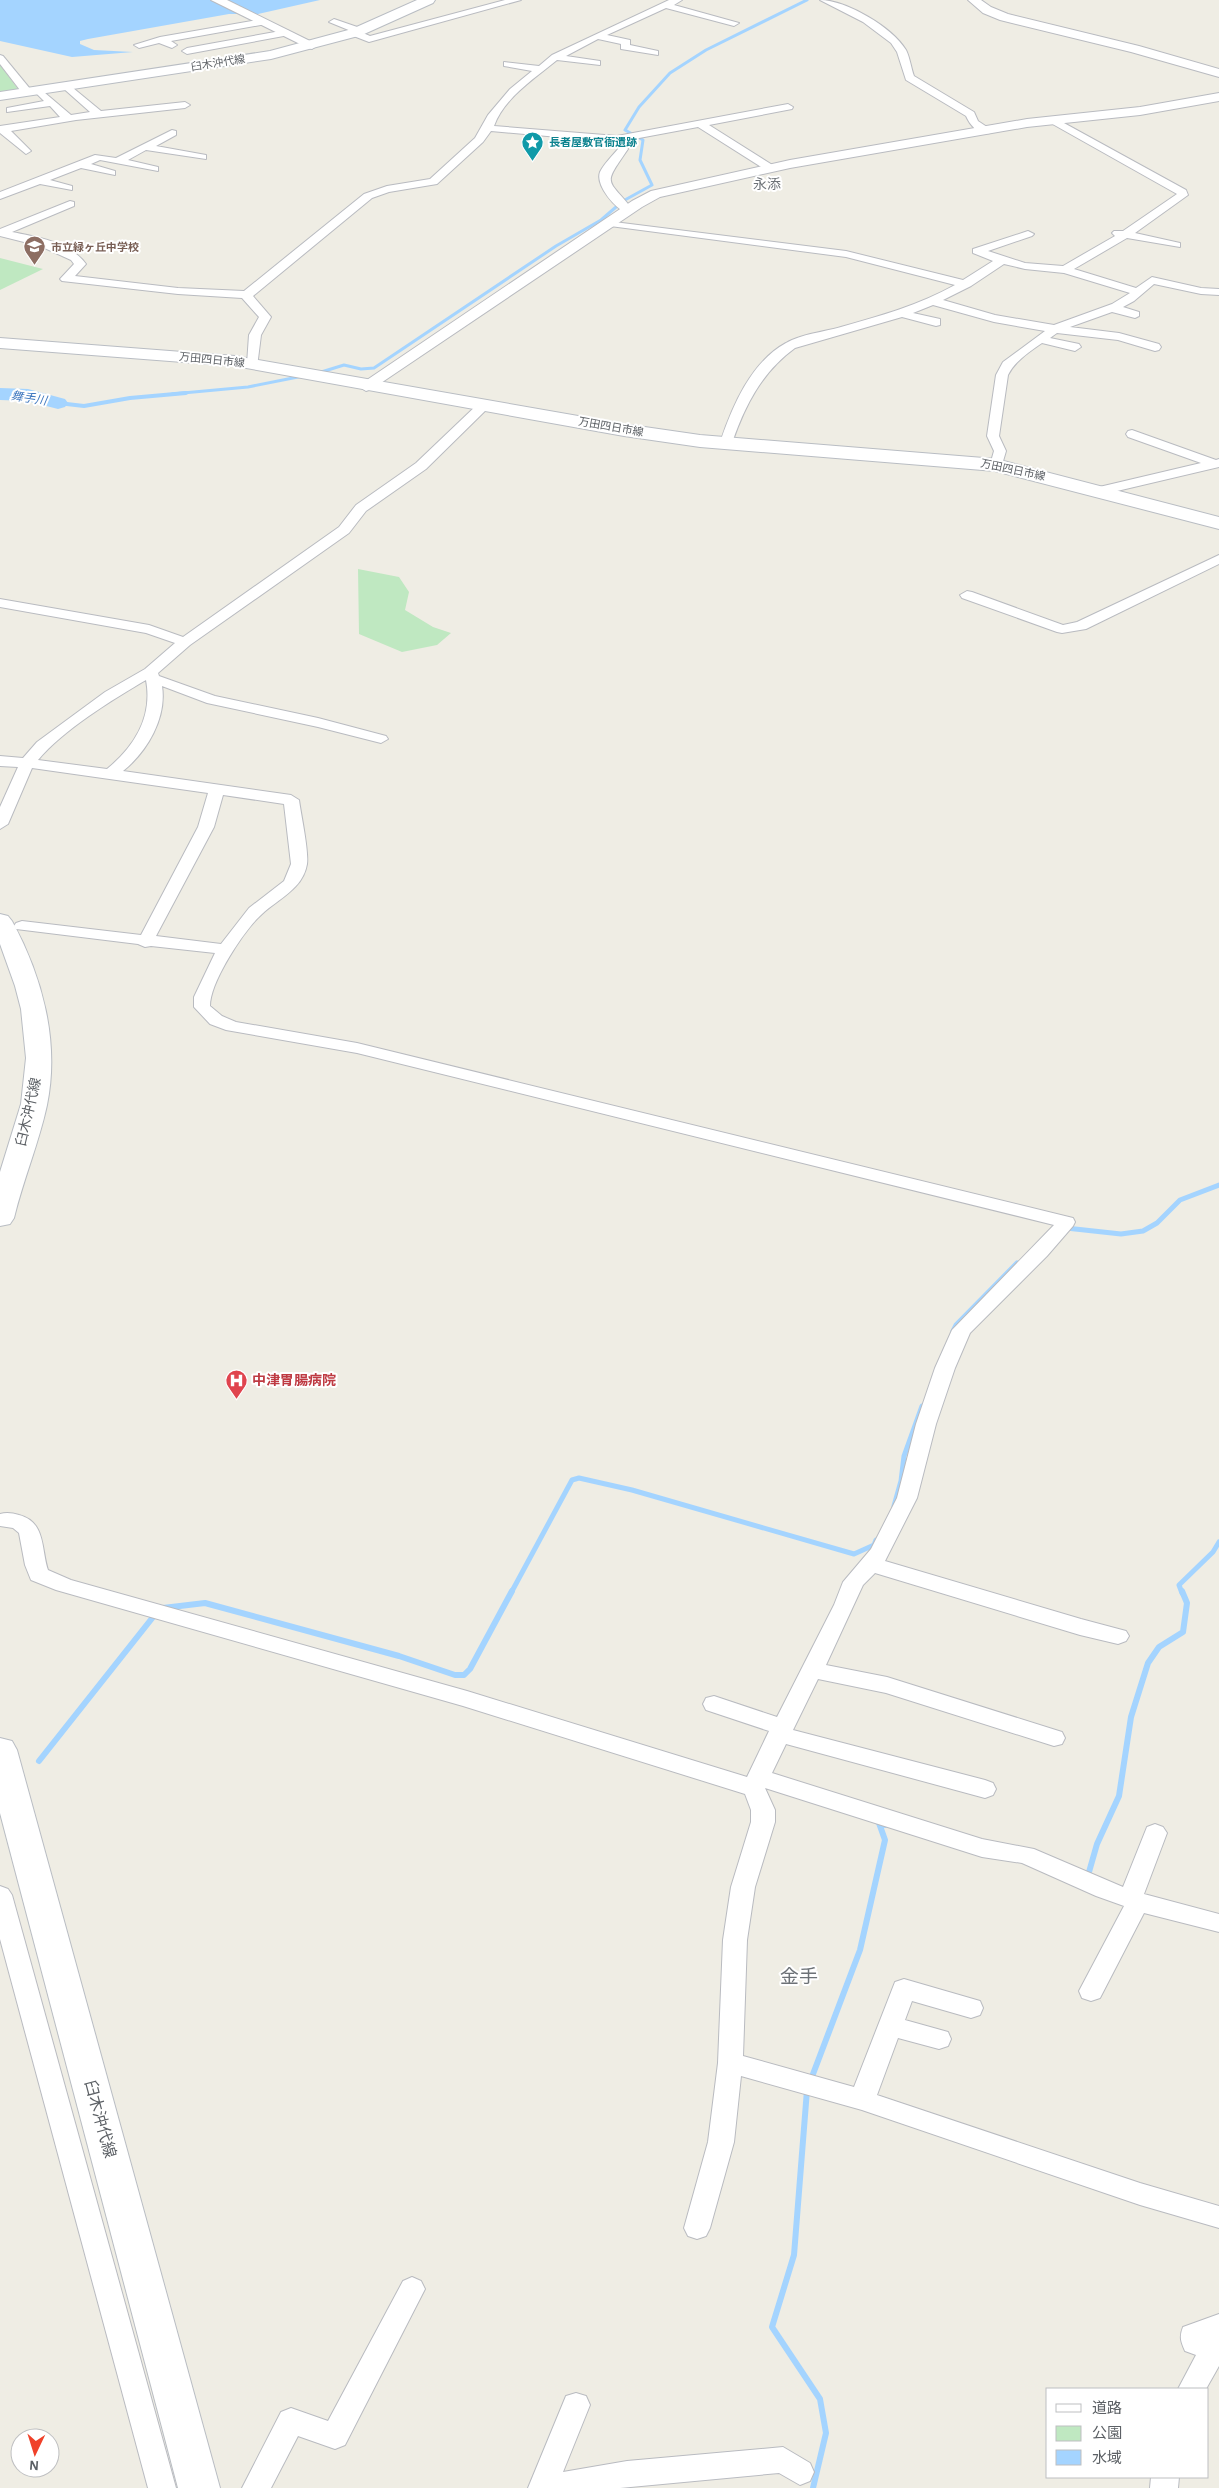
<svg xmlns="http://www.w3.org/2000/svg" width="1219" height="2488" viewBox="0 0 1219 2488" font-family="'Alegreya Sans','Noto Sans JP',sans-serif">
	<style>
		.green { fill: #bfe8c1 }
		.water { fill: #a4d4ff }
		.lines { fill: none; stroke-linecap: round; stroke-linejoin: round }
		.stream-far3 { stroke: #a4d4ff; stroke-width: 3 }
		.stream-far2 { stroke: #a4d4ff; stroke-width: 4 }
		.stream-far1 { stroke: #a4d4ff; stroke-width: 5 }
		.stream { stroke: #a4d4ff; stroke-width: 6 }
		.river { fill: #a4d4ff; fill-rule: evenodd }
		.minor-casing { stroke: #b9bbc0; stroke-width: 2 }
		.tertiary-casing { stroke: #b9bbc0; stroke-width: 2 }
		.secondary-casing { stroke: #b9bdc3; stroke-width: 2 }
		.minor { fill: #fff; fill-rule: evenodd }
		.tertiary { fill: #fff; fill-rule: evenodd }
		.secondary { fill: #fff; fill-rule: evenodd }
		.labels { text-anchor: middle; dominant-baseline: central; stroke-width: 4; stroke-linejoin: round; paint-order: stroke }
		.far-street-label { font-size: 11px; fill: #5c6065; stroke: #fff }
		.far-culture-label { font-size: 11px; font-weight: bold; fill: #0d838f; stroke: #fff; text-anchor: start }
		.far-education-label { font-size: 11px; font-weight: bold; fill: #785e54; stroke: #fff; text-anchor: start }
		.far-water-label { font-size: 12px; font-style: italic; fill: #3f78bf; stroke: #fff }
		.far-quarter-label { font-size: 14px; fill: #6d7277; stroke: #fff }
		.street-label { font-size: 14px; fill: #5c6065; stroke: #fff }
		.health-label { font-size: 14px; font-weight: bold; fill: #be3a42; stroke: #fff; text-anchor: start }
		.near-street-label { font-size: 16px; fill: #5c6065; stroke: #fff }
		.near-quarter-label { font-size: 19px; fill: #6d7277; stroke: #fff }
	</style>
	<rect width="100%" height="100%" fill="#efede4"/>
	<g class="green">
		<path d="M 0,65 L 18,89 L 0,92 Z"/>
		<path d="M 0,258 L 43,269 L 0,290 Z"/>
		<path d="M 358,569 L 399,577 L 409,592 L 405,610 L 433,627 L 451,633 L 437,645 L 402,652 L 359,634 Z"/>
	</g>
	<path class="water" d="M 0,0 L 320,0 L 258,14 L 229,14 L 88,39 L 80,41 L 80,44 L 94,50 L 133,52 L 72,57 L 0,41 Z"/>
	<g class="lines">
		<g class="stream-far3">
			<path d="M 318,373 L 344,365 L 361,369 L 374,368 L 556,246 L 601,220 L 623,201 L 652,185 L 640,160 L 643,140 L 625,130 L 639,107 L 670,73 L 706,50 L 807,0"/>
			<path d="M 172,394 L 248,387 L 303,376"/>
		</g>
		<path class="stream-far2" d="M 58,403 L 84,406 L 130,398 L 186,393"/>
		<g class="stream-far1">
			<path d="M 1066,1228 L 1121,1234 L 1143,1231 L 1157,1223 L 1180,1200 L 1219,1185"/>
			<path d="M 953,1331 L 956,1325 L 1017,1263"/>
			<path d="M 894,1506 L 901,1481 L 904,1456 L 922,1406"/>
			<path d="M 511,1593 L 572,1480 L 579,1478 L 632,1490 L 854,1554 L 874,1545 L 876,1540"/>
			<path d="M 1182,1593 L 1179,1585 L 1213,1552 L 1219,1542"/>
		</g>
		<g class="stream">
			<path d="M 163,1608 L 205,1603 L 399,1656 L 455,1675 L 464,1675 L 470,1669 L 512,1591"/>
			<path d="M 39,1761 L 157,1612"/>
			<path d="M 1084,1876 L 1089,1872 L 1097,1844 L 1119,1796 L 1131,1717 L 1148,1663 L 1159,1647 L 1183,1632 L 1187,1603 L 1182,1591"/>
			<path d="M 810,2082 L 860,1950 L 885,1840 L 879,1823 L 885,1825"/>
			<path d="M 807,2090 L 794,2255 L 772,2327 L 820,2399 L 826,2433 L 813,2488"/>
		</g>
		<path class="river" d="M 0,388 L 28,389 L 65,399 L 68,403 L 65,407 L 58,409 L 27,401 L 0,400 Z"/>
		<defs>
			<g id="minor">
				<path d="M 505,0 L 521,0 L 369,42 L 351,35 L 351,31 L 329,22 L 334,19 L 363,29 L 363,33 L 370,36 Z"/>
				<path d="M 669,0 L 682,0 L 674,5 L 739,23 L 734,26 L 666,8 L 607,35 L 630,40 L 630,45 L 658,51 L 658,55 L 621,49 L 621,44 L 598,39 L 566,56 L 600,61 L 600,65 L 557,60 C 535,78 504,98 494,126 L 617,136 L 788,104 L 793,107 L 792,109 L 709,125 L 774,166 L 774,170 L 766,170 L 698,127 L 623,141 L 628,149 C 602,187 607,177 633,210 L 628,213 C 616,210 595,185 600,172 C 604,164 612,156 618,149 L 614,142 L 491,131 L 483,142 L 437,184 L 389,192 L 372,198 L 253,296 L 271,317 L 261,335 L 257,367 L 249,367 L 247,364 L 249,335 L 259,317 L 242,298 L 178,294 L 62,281 L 60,279 L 74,264 L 71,260 L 40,246 L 0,236 L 0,229 L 70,201 L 74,202 L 74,206 L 12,232 C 37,237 70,242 86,264 L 75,276 L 178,288 L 244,291 L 364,194 L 387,186 L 430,179 L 475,138 L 488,115 L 510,89 L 532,71 L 504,66 L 504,62 L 539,66 L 552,55 Z"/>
				<path d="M 820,0 C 846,0 892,27 906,50 C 910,58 911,68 914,76 L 974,112 L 978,121 L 990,129 L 990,133 C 978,135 970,125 966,116 L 906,80 L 897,52 L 891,43 L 863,22 Z"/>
				<path d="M 263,19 L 266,20 L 266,24 L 171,41 L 177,45 L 172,48 L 159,43 L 139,48 L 134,45 L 160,37 Z"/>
				<path d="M 286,30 L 289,31 L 289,35 L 187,54 L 182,51 L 187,48 Z"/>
				<path d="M 0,55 L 3,56 L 31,90 L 31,94 L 23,94 L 0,64 Z"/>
				<path d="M 67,83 L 101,111 L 185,102 L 190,105 L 185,108 L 76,120 L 11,131 L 31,151 L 26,154 L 0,133 L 0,126 L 60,117 L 50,106 L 7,112 L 7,108 L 44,101 L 33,90 L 38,87 L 71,115 L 90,112 L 63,88 L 62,86 Z"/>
				<path d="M 1053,117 L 1186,190 L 1188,195 L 1135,233 L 1180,243 L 1180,247 L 1127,238 L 1074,269 L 1136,288 L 1152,277 L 1201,288 L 1219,289 L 1219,295 L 1201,294 L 1154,284 L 1134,301 L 1123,307 L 1139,312 L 1139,316 L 1135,318 L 1112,312 L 1070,327 L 1119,333 L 1159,344 L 1161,347 L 1159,350 L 1155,351 L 1118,340 L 1057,333 L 1050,338 L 1079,344 L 1081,347 L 1075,351 L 1042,343 C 1029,352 1015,361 1008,375 L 999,436 L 1006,451 L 1001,468 L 996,469 L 990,465 L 994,451 L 987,436 L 996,375 L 1003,362 L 1045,331 L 994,322 L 933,305 L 913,313 L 940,319 L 940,325 L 936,326 L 902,317 L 795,348 C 762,372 745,405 732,443 L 726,447 L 722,446 L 720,443 C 732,407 751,362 786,343 C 801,334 824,332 841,327 C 880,316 919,305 955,285 L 846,257 L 610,226 L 604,223 L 606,221 L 846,251 L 963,280 L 993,261 L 973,253 L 973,249 L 1028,231 L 1034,234 L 1032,236 L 988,251 L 1025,263 L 1063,266 L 1115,236 L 1112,233 L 1114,231 L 1123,231 L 1177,194 L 1049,122 L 1048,120 ZM 1004,264 L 1025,269 L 1064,273 L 1130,293 L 1112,304 L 1054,325 L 995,315 L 943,300 L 971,286 Z"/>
				<path d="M 172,130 L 176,131 L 176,135 L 156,146 L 206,155 L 206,159 L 146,150 L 128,160 L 158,167 L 158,171 L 100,160 L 91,164 L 115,171 L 115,175 L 81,168 L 50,180 L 72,186 L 72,190 L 40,184 L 0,199 L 0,192 L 95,155 L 116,158 Z"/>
				<path d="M 483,402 L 489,406 L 487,409 L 426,469 L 366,511 L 349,533 L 190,645 L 158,673 L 159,676 L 215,696 L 318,718 L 386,736 L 388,739 L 381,743 L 318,727 L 207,703 L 162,686 C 167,718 147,752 123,771 L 291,795 L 299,800 C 301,815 309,851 307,864 C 303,889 278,899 262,914 C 244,930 210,982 210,1006 L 222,1016 L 236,1022 L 357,1043 L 1073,1218 L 1075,1222 L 1073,1226 L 1047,1256 L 970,1333 L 955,1368 L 936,1424 L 917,1498 L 885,1561 L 1081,1619 L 1126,1631 L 1129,1636 L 1126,1641 L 1118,1644 L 1080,1635 L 875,1573 L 863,1585 L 826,1665 L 887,1677 L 1062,1732 L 1065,1738 L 1062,1744 L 1054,1746 L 886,1693 L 818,1679 L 793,1730 L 985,1780 L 993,1783 L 996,1789 L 993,1795 L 985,1798 L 786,1744 L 772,1773 L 982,1839 L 1034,1849 L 1123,1887 L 1147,1827 L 1155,1824 L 1163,1827 L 1167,1833 L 1144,1894 L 1219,1914 L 1219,1932 L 1144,1913 L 1100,1998 L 1091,2001 L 1082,1998 L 1079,1991 L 1124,1906 L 1096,1896 L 1022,1863 L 982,1857 L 765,1788 L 775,1810 L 775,1822 L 755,1887 L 747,1940 L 743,2056 L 854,2087 L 895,1982 L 904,1979 L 980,2001 L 983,2008 L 980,2015 L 971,2018 L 912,2001 L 905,2020 L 948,2032 L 951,2039 L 948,2046 L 939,2049 L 898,2038 L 877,2095 L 1140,2183 L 1219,2206 L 1219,2228 L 1140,2205 L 862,2110 L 741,2076 L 734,2142 L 710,2228 L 706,2236 L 697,2239 L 688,2236 L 684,2228 L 708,2142 L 718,2063 L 723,1940 L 731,1887 L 751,1822 L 751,1810 L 745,1794 L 463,1706 L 56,1590 L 31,1580 L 25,1565 L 19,1533 L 13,1528 L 0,1526 L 0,1514 C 6,1512 13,1513 19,1515 C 46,1522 41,1549 48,1570 L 71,1580 L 467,1691 L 747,1777 L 769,1731 L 706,1710 L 703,1704 L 706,1698 L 714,1696 L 777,1717 L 834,1605 L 843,1582 L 871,1549 L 897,1498 L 916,1424 L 935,1368 L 952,1330 L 1054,1225 L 357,1053 L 226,1030 L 210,1024 L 194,1007 L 194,997 L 215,953 L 151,946 L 145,947 L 138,944 L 16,929 L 14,926 L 16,923 L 22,921 L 141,935 L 198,827 L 208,793 L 32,768 L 8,824 L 0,829 L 0,807 L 18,767 L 0,766 L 0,756 L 23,758 L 37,742 L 105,692 L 145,669 L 175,643 L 146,633 L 0,607 L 0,599 L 149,625 L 183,637 L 339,527 L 356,505 L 416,463 L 479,403 ZM 146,680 C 153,717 134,747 107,769 L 38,760 C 63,730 112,700 146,680 ZM 223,795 L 284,804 L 291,864 L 284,881 L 249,908 L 221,944 L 156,936 L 214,827 Z"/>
				<path d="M 1132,430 L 1216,460 L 1219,459 L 1219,467 L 1100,495 L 1095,494 L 1093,491 L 1095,488 L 1201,463 L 1128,437 L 1126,434 L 1128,431 Z"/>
				<path d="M 1219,555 L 1219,564 L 1086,629 L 1062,633 L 1057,632 L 962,598 L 960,595 L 967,591 L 972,592 L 1063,625 L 1077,622 Z"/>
				<path d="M 0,1886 L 8,1889 L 12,1895 L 176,2488 L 148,2488 L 0,1939 Z"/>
				<path d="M 412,2277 L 421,2281 L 425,2289 L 345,2445 L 335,2449 L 298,2436 L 271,2488 L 242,2488 L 281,2412 L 291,2408 L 328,2421 L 403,2281 Z"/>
				<path d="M 1219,2314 L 1219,2366 L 1206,2389 L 1178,2389 L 1196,2355 L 1185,2351 C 1181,2342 1179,2337 1183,2327 Z"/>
				<path d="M 576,2393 L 586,2396 L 590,2405 L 563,2472 L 627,2461 L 783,2447 L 810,2463 L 814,2472 L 810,2481 L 800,2485 L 779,2473 L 620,2488 L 528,2488 L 566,2396 Z"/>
				<path d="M 1151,2477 L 1179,2477 L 1178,2488 L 1150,2488 Z"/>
			</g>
			<g id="tertiary">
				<path d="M 211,0 L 227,0 L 318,45 L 312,49 L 308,48 Z"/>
				<path d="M 968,0 L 981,0 L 991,7 L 1008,14 L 1139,46 L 1219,69 L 1219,77 L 1131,52 L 1000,20 L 983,13 Z"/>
				<path d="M 1219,93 L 1219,101 L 1140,115 L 1027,127 L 790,168 L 660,197 L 642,207 L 372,389 L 366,391 L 358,386 L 632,201 L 651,191 L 790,160 L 1027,119 L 1140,107 Z"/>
			</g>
			<g id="secondary">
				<path d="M 417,0 L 435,0 L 433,3 L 362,35 L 271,59 L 0,100 L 0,92 L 270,51 L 352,29 Z"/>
				<path d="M 0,338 L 235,356 L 624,424 L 700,435 L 996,459 L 1219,517 L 1219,529 L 995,471 L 700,447 L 624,436 L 235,366 L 0,348 Z"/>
				<path d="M 0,914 L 8,916 L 12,921 C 42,976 60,1041 47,1105 C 39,1143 23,1180 14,1218 L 10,1224 L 0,1226 L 0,1172 L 21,1104 L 26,1058 L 21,1009 L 15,986 L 0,944 Z"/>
				<path d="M 0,1738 L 12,1741 L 17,1750 L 220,2488 L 178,2488 L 0,1813 Z"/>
			</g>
		</defs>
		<use href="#minor" class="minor-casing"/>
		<use href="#tertiary" class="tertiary-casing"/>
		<use href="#secondary" class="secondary-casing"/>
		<use href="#minor" class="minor"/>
		<use href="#tertiary" class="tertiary"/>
		<use href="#secondary" class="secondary"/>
	</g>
	<defs>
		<symbol id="sight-pin" viewBox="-11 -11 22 30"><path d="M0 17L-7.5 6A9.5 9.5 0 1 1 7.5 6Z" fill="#0f9aa8" stroke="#fff"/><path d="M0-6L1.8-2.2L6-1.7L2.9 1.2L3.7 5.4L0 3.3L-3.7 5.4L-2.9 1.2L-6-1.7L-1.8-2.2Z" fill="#fff"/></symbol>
		<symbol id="school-pin" viewBox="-11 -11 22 30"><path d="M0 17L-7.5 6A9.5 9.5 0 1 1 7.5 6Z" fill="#8d6e63" stroke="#fff"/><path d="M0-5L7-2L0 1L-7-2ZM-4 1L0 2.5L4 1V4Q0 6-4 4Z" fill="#fff"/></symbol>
		<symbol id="hospital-pin" viewBox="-11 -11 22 30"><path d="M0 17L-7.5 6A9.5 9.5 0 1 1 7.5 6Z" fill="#e0444e" stroke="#fff"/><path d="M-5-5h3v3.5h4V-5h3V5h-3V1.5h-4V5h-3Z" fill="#fff"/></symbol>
	</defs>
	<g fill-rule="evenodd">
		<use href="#sight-pin" x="520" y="130" width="25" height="34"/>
		<use href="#school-pin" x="22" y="234" width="25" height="34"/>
		<use href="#hospital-pin" x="224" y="1368" width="25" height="34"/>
	</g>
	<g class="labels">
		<g class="far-street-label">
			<text transform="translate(218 63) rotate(-9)">臼木沖代線</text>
			<text transform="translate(212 360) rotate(6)">万田四日市線</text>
			<text transform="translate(611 427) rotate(10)">万田四日市線</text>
			<text transform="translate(1013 470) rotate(12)">万田四日市線</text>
		</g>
		<g class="far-culture-label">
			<text x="549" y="142">長者屋敷官衙遺跡</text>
		</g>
		<g class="far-education-label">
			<text x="51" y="247">市立緑ヶ丘中学校</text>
		</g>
		<g class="far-water-label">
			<text transform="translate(29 398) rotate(9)">舞手川</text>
		</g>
		<g class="far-quarter-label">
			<text x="767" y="185">永添</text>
		</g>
		<g class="street-label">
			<text transform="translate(29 1112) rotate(-77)">臼木沖代線</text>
		</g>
		<g class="health-label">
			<text x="252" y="1381">中津胃腸病院</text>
		</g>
		<g class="near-street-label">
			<text transform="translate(100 2119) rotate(75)">臼木沖代線</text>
		</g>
		<g class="near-quarter-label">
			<text x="799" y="1977">金手</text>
		</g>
	</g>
	<rect x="1046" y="2388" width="162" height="90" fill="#ffffff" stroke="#bebfc1"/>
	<rect x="1056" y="2404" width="25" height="8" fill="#ffffff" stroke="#bebfc1"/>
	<text x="1092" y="2413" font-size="15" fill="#5c6065">道路</text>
	<rect x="1056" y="2426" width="25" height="15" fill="#bfe8c1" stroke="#bebfc1"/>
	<text x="1092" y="2438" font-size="15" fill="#5c6065">公園</text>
	<rect x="1056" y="2450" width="25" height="15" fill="#a4d4ff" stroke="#bebfc1"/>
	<text x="1092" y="2463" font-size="15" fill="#5c6065">水域</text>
	<g transform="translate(35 2453) rotate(184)"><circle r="24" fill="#ffffff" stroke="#bebfc1"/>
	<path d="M0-4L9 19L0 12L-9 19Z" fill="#f04129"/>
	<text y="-8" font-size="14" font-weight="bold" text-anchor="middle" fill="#5c6065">N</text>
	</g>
</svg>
